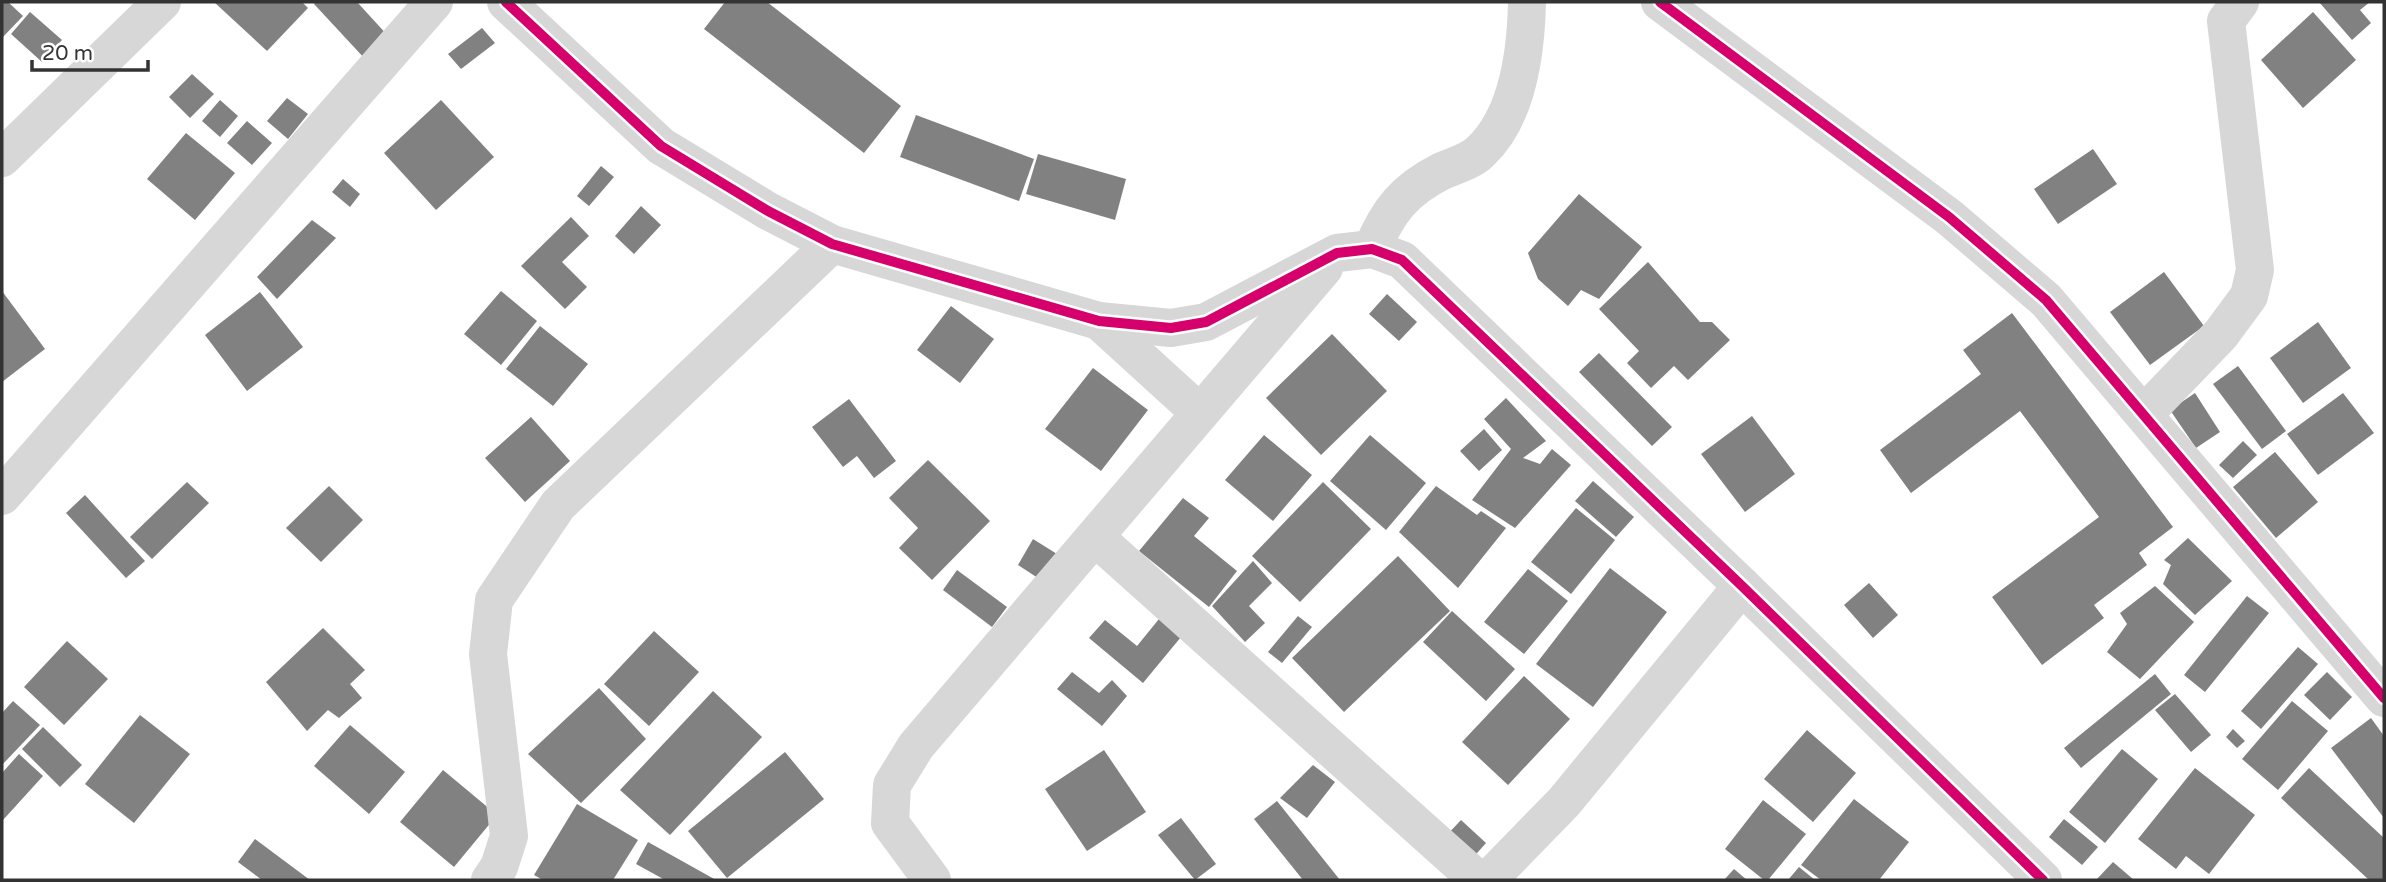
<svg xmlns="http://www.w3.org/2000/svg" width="2386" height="882" viewBox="0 0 2386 882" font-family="'Varela Round',sans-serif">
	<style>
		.building { fill: #818181 }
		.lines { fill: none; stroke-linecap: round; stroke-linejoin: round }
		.minor { stroke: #d7d7d7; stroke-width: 38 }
		.cycleway-casing { stroke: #fff; stroke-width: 15 }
		.cycleway { stroke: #d6006c; stroke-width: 10 }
	</style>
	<rect width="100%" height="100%" fill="#fff"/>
	<g class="building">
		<path d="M 2,2 L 8,2 L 23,16 L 2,38 Z"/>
		<path d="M 214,2 L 302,2 L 308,8 L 267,51 Z"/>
		<path d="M 316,2 L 357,2 L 390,38 L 366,60 L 314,4 Z"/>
		<path d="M 725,2 L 767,2 L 901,106 L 864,153 L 704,29 Z"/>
		<path d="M 2319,2 L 2370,2 L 2360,10 L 2371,23 L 2352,40 Z"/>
		<path d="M 30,12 L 62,40 L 42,62 L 11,34 Z"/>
		<path d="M 2313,12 L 2356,60 L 2303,108 L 2261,60 Z"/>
		<path d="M 482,28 L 495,43 L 461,69 L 448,54 Z"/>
		<path d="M 192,74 L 214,94 L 190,118 L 169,97 Z"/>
		<path d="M 287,98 L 308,114 L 288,139 L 267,121 Z"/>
		<path d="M 220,100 L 238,116 L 220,137 L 202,121 Z"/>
		<path d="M 441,100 L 494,157 L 436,210 L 384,153 Z"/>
		<path d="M 916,115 L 1034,159 L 1019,201 L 900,157 Z"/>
		<path d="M 247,121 L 272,143 L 252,165 L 227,143 Z"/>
		<path d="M 186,133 L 235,173 L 195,220 L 147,179 Z"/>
		<path d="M 2093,149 L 2117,184 L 2058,224 L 2034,189 Z"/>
		<path d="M 1038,154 L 1126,179 L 1115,220 L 1026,194 Z"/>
		<path d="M 601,166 L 614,177 L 589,206 L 577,196 Z"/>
		<path d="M 343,179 L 360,194 L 350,207 L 332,192 Z"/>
		<path d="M 1579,194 L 1642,247 L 1599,299 L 1581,290 L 1568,306 L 1538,279 L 1528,253 Z"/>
		<path d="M 641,206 L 661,225 L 634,254 L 615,236 Z"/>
		<path d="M 571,217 L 589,236 L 562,262 L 587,287 L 565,309 L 521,266 Z"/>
		<path d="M 312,220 L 336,238 L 277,299 L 257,277 Z"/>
		<path d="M 1648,262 L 1700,322 L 1712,322 L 1730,340 L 1688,380 L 1674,366 L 1651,388 L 1627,363 L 1639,351 L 1599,309 Z"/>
		<path d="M 2164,272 L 2204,326 L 2150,365 L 2110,312 Z"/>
		<path d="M 2,291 L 45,349 L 2,382 Z"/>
		<path d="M 501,291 L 537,321 L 501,365 L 464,334 Z"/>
		<path d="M 260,292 L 303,347 L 247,391 L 205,335 Z"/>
		<path d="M 1387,294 L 1417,322 L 1399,341 L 1369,314 Z"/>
		<path d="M 951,306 L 994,339 L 960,383 L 917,350 Z"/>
		<path d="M 2012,313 L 2173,527 L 2139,553 L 2147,565 L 2094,605 L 2104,618 L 2042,665 L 1992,597 L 2099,517 L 2020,411 L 1911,493 L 1880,450 L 1981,374 L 1963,350 Z"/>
		<path d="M 2318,322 L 2351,368 L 2303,403 L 2270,358 Z"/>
		<path d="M 540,326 L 588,364 L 553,406 L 506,369 Z"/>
		<path d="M 1332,334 L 1387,391 L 1321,455 L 1266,398 Z"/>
		<path d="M 1599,353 L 1672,427 L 1652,446 L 1579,372 Z"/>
		<path d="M 2238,366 L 2286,431 L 2262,449 L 2213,384 Z"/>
		<path d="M 1093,368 L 1148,410 L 1101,471 L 1045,429 Z"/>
		<path d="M 2195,393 L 2220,432 L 2196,448 L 2170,410 Z"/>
		<path d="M 2343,393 L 2374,433 L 2318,475 L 2287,434 Z"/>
		<path d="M 1506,398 L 1546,441 L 1523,458 L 1540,464 L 1552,449 L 1571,465 L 1515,528 L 1472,500 L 1511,449 L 1484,419 Z"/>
		<path d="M 849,399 L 896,461 L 874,478 L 857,456 L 843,467 L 812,427 Z"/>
		<path d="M 1752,416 L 1795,474 L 1745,512 L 1701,454 Z"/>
		<path d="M 531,417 L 570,461 L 525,502 L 485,458 Z"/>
		<path d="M 1484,429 L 1502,450 L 1479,471 L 1460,451 Z"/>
		<path d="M 1264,435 L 1312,475 L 1273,521 L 1225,480 Z"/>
		<path d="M 1370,435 L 1426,483 L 1386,530 L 1330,481 Z"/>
		<path d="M 2243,441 L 2257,455 L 2233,478 L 2219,465 Z"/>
		<path d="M 2275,452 L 2318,502 L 2276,538 L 2233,487 Z"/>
		<path d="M 928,460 L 990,521 L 932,580 L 899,548 L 918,528 L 889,498 Z"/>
		<path d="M 1593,481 L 1634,517 L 1616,537 L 1575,501 Z"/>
		<path d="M 187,482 L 209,503 L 152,559 L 130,537 Z"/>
		<path d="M 1323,482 L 1371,529 L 1300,602 L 1252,556 Z"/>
		<path d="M 329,486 L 363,520 L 321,562 L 286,528 Z"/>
		<path d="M 1436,486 L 1477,515 L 1481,511 L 1506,528 L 1458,588 L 1399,532 Z"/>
		<path d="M 85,495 L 145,561 L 126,578 L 66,513 Z"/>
		<path d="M 1183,498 L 1209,518 L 1194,536 L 1237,571 L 1209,607 L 1139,551 Z"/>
		<path d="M 1576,508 L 1615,540 L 1571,594 L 1531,562 Z"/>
		<path d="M 2188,538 L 2232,581 L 2195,615 L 2163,584 L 2171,565 L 2164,560 Z"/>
		<path d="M 1033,539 L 1057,554 L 1041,580 L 1018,565 Z"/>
		<path d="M 1398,556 L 1450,611 L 1344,712 L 1292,658 Z"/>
		<path d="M 1253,561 L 1272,583 L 1249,606 L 1265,623 L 1245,642 L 1212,606 Z"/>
		<path d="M 1610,568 L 1667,612 L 1593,707 L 1536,664 Z"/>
		<path d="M 1528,569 L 1568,601 L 1524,654 L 1484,622 Z"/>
		<path d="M 957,570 L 1007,607 L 992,627 L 943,590 Z"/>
		<path d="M 1869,583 L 1898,615 L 1873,638 L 1844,605 Z"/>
		<path d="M 2155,586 L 2194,622 L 2140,679 L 2107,652 L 2127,624 L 2120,613 Z"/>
		<path d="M 2247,596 L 2269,613 L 2205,692 L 2184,675 Z"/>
		<path d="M 1452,611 L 1515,669 L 1486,701 L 1423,642 Z"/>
		<path d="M 1298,616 L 1312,627 L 1282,663 L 1268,652 Z"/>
		<path d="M 1159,619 L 1181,637 L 1143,683 L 1089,638 L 1105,620 L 1137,646 Z"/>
		<path d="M 323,628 L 365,670 L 350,684 L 362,698 L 339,718 L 328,710 L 307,731 L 266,682 Z"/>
		<path d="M 654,631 L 699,672 L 649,726 L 604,684 Z"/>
		<path d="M 67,641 L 108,679 L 64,725 L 24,687 Z"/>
		<path d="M 2298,647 L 2318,664 L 2261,729 L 2241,711 Z"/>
		<path d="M 1072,672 L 1099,693 L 1112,680 L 1127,696 L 1102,726 L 1057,689 Z"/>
		<path d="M 2327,672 L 2352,697 L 2330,720 L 2304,695 Z"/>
		<path d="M 2155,674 L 2171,694 L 2081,768 L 2064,748 Z"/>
		<path d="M 1524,676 L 1570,719 L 1508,785 L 1462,742 Z"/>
		<path d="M 599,688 L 646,739 L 581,803 L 528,754 Z"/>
		<path d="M 713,691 L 762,737 L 670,835 L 620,790 Z"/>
		<path d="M 2175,694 L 2211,735 L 2191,752 L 2155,710 Z"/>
		<path d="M 13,701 L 40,725 L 2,765 L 2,713 Z"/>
		<path d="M 2292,701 L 2328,731 L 2278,790 L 2242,759 Z"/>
		<path d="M 140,715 L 190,754 L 134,823 L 85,784 Z"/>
		<path d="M 2371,718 L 2384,736 L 2384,818 L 2331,748 Z"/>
		<path d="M 350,725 L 405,772 L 369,814 L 314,766 Z"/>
		<path d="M 43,727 L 82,765 L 60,787 L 22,749 Z"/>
		<path d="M 2233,729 L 2245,741 L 2237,748 L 2226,737 Z"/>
		<path d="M 1807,730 L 1856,773 L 1813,822 L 1764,779 Z"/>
		<path d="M 2122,749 L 2158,779 L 2105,843 L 2069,812 Z"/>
		<path d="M 1104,750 L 1146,812 L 1087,851 L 1045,789 Z"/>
		<path d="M 785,752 L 824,799 L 727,878 L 688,831 Z"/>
		<path d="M 19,754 L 43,776 L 3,820 L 2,773 Z"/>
		<path d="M 1313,765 L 1335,782 L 1307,818 L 1280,798 Z"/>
		<path d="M 2195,768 L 2255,815 L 2209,874 L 2186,856 L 2176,869 L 2138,839 Z"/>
		<path d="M 2309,768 L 2384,838 L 2384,880 L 2369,880 L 2281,798 Z"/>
		<path d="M 443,770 L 497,815 L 454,867 L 400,822 Z"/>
		<path d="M 1854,799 L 1909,842 L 1879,880 L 1821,880 L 1801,865 Z"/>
		<path d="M 1763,800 L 1806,834 L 1768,880 L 1764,880 L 1725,849 Z"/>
		<path d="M 1277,801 L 1340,880 L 1303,880 L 1254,819 Z"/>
		<path d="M 577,804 L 638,840 L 613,880 L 543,880 L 534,875 Z"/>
		<path d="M 1181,818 L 1216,864 L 1195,880 L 1158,835 Z"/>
		<path d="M 2064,819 L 2098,847 L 2082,865 L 2049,837 Z"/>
		<path d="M 1461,820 L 1486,843 L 1470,861 L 1445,837 Z"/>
		<path d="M 255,839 L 310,880 L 262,880 L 238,862 Z"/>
		<path d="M 648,842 L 716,880 L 665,880 L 636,864 Z"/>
		<path d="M 2113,862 L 2134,880 L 2096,880 Z"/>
		<path d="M 1799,867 L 1815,880 L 1788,880 Z"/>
		<path d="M 1734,869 L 1747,880 L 1724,880 Z"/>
	</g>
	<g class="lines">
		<g class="minor">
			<path d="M 506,2 L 661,146 L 768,211 L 832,244 L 1099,321 L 1171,328 L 1206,322 L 1337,253 L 1372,249 L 1402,260 L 1742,586 L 2043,880"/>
			<path d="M 1660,2 L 1949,217 L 2046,300 L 2384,698"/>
			<path d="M 2,158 L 162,2"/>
			<path d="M 1372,249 C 1388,211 1404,190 1442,171 C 1454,166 1471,161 1480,152 C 1518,117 1526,51 1527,2"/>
			<path d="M 1099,321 L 1200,413"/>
			<path d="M 2145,413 L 2221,334 L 2249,296 L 2255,270 L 2226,21 L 2240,2"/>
			<path d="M 2,496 L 434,2"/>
			<path d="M 1095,537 L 1478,880"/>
			<path d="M 490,880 L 499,867 L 509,836 L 488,654 L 494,600 L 558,505 L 832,244"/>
			<path d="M 932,880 L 890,823 L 892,785 L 916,746 L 1324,268"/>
			<path d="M 1488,880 L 1564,802 L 1742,586"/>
		</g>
		<defs>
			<g id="cycleway">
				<path d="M 506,2 L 661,146 L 768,211 L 832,244 L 1099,321 L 1171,328 L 1206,322 L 1337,253 L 1372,249 L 1402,260 L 1742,586 L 2043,880"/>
				<path d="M 1660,2 L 1949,217 L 2046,300 L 2384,698"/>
			</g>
		</defs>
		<use href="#cycleway" class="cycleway-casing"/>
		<use href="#cycleway" class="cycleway"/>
	</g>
	<rect width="2386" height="882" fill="none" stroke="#333333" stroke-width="7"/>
	<path d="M32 60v10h116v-10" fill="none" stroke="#333333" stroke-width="3.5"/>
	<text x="42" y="60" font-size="21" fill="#333333" stroke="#ffffff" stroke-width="5" paint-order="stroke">20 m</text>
</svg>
